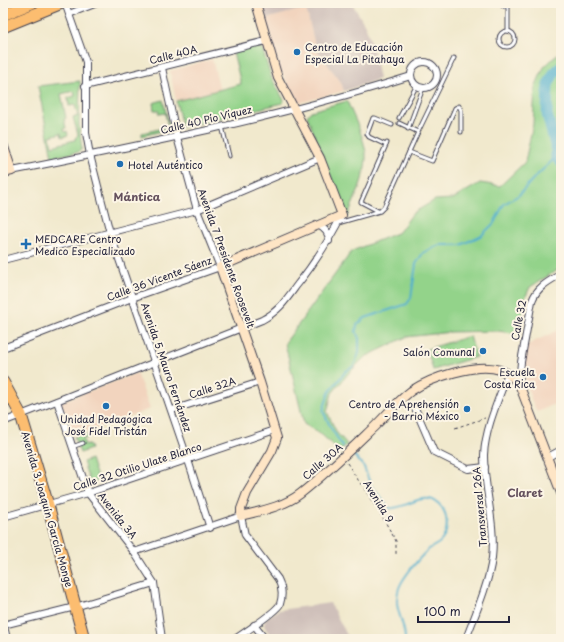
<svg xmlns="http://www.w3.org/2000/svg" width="564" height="642" viewBox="0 0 564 642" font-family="'Playpen Sans',sans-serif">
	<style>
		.built { fill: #f2d4be }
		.industrial { fill: #cfc0ba }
		.green { fill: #93d38a; stroke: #5a7a62; fill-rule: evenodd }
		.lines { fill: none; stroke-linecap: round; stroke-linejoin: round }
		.stream { stroke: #4eaecd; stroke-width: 2 }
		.river { stroke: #4eaecd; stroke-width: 11 }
		.lane-casing { stroke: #414051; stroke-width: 5 }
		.street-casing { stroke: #414051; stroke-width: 8 }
		.secondary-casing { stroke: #414051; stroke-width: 10 }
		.highway-casing { stroke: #414051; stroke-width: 13 }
		.path { stroke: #414051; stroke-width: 1; stroke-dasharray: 3 3; stroke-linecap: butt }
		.lane { stroke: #fff; stroke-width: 3 }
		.street { stroke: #fff; stroke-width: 6 }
		.secondary { stroke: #fee5c5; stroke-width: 8 }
		.highway { stroke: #fcbd6f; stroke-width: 11 }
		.poi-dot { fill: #1f6fb2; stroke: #fcf5e5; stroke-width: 1.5 }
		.labels { text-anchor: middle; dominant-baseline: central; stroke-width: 4; stroke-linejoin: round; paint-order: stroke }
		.poi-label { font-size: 10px; fill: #22223b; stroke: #fcf5e5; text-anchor: start }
		.street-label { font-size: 10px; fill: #22223b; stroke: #fcf5e5 }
		.neighbourhood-label { font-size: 11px; font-weight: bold; fill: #64505d; stroke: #fcf5e5 }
	</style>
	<rect width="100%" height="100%" fill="#fcf5e5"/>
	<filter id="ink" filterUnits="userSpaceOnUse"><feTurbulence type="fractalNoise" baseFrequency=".025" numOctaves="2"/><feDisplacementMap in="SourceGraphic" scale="8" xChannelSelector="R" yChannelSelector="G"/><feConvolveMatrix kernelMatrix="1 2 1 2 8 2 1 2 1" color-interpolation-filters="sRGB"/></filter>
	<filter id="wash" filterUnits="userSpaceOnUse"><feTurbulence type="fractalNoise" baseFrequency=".012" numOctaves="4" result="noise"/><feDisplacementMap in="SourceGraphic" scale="16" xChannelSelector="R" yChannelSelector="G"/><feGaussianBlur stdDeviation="0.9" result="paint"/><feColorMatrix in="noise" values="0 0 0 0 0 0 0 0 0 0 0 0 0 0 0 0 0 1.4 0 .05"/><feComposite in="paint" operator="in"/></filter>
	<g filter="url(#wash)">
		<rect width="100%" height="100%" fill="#f1e9cd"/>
		<g class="built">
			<path d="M 306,8 L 316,49 L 341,82 L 344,91 L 299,103 L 279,69 L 266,19 Z"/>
			<path d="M 212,59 L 220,90 L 176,101 L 170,71 Z"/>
			<path d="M 561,329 L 561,401 L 537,412 L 531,399 L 526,384 L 524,359 L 527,345 Z"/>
			<path d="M 137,373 L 150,409 L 74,437 L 61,402 Z"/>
		</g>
		<g class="industrial">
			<path d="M 262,3 L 352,3 L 366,27 L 373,49 L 379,79 L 344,91 L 341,82 L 316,49 L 306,8 L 266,19 Z"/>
			<path d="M 330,603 L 349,639 L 273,639 L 266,629 L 264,625 L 265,621 L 268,617 L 279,610 Z"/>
		</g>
		<g class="green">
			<path d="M 257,46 L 262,49 L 272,79 L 284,100 L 283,103 L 182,127 L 176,101 L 241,84 L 233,52 Z"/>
			<path d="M 560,52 L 561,52 L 561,268 L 530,287 L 525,298 L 519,334 L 498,331 L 451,332 L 406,337 L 365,357 L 348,374 L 332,393 L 327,412 L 337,433 L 347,444 L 340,452 L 322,435 L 304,424 L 285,343 L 352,251 L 399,232 L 413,213 L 435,200 L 453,199 L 480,183 L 500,186 L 525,162 L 533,124 L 535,87 L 544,67 Z"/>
			<path d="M 80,81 L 79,125 L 82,149 L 78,152 L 52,157 L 38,86 ZM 74,91 L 75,96 L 68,98 L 69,106 L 75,105 L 78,116 L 73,117 L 78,135 L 75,138 L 75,140 L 52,146 L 50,136 L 61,133 L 62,137 L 68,135 L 67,131 L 65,132 L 64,129 L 66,128 L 64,119 L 66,118 L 61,94 Z"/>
			<path d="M 163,100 L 170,129 L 142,136 L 142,133 L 168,127 L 165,113 L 159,114 L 158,110 L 154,110 L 153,103 Z"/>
			<path d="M 347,101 C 353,115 362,133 365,148 C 370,167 355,199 347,217 L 307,116 L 311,111 Z"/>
			<path d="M 470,336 L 476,357 L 433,370 L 427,349 Z"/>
			<path d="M 85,433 L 87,438 L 83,439 L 85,445 L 89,444 L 91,449 L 80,453 L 74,437 Z"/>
			<path d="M 91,459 L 98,480 L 90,483 L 83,462 Z"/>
		</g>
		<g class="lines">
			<g class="stream">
				<path d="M 343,447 L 331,428 L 323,411 L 329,392 L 346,371 L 354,366 L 359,353 L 359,338 L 356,331 L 357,325 L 365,318 L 407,304 L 411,298 L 416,264 L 423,253 L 439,245 L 461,245 L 482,235 L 494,223 L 504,204 L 519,195 L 532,180 L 556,157"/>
				<path d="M 353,454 L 364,467 L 371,486 L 389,508 C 404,510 418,494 433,500 C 449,507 451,532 439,543 C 436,545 432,547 429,549 C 420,557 403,577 399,588 C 392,609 405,620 405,639"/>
			</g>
			<path class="river" d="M 561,67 L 554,73 L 548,85 L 547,114 L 556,149 L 556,157 L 561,162"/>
		</g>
	</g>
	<g filter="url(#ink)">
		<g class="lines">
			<defs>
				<g id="lane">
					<path d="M 500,3 L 504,7 L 508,6 L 512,3"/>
					<path d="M 508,6 L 508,31"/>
					<circle cx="507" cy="39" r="8"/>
					<path d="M 399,118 L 417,85"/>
					<path d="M 222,126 L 229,156"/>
					<path d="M 408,129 L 423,88"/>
					<path d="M 418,132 L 454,58"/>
					<path d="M 386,145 L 369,137 L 367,134 L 373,118 L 375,118 L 392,125"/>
					<path d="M 409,152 L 432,161 L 455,108 L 459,106 L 461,110 L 461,132"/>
					<path d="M 378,211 L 361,202 L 387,143"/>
					<path d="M 338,223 L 380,211 L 384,207 L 418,132 L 399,123"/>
					<path d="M 72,447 L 83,443"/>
				</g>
				<g id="street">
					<path d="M 65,3 L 86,62 L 86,133 L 90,155 L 110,233 L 188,460 L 210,528"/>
					<path d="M 3,4 L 4,3"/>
					<path d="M 69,14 L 97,3"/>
					<circle cx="424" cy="75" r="13"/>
					<path d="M 85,86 L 266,41"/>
					<path d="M 12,171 C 146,144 281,117 411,76"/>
					<path d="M 317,225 C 325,228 329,233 329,241"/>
					<path d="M 3,260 L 197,210 L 320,158"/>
					<path d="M 3,348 L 132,298 L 220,267 L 197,210 L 177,137 L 162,68"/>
					<path d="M 519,384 L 521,362 L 532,301 C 537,287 549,281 561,274"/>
					<path d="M 57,401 L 88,493 L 134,552 L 154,583 L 162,639"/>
					<path d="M 415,408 L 434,452 L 468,469 L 485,467"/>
					<path d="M 172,410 L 260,382"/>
					<path d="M 3,422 L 262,320 C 279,311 286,300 297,285 C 315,263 329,240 342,215"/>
					<path d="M 548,457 L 561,450"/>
					<path d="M 3,517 L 88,493 L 275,430"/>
					<path d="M 134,552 L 241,516 L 245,535 L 278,579 C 282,587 283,595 280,604 C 277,611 244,633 235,639"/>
					<path d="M 3,622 L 7,639"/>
					<path d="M 3,625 L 75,607 L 154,583"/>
					<path d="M 254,625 L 265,639"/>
					<path d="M 466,639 C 475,615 489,583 492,558 C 496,524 484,488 484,455 C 485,429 499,398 508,373"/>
				</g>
				<g id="secondary">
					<path d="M 256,3 L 278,78 L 320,158 L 342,215 L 220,267 L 260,382 L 277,438 L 272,451 L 247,493 L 241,509 L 241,516 C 260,511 283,507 300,494 C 327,473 351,449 376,425 C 387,414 398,401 411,391 C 430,378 477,362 500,370 C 508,372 513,378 519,384 L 561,493"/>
					<path d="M 3,144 L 12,171 L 3,173"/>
				</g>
				<g id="highway">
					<path d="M 3,15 L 32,3"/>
					<path d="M 3,27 L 62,3"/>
					<path d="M 3,382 L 21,415 L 48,505 L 84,639"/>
				</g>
			</defs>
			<use href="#lane" class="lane-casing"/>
			<use href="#street" class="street-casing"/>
			<use href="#secondary" class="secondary-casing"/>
			<use href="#highway" class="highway-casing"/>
			<g class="path">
				<path d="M 455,428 L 485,418"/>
				<path d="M 347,463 L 383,518 L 396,541 L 396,555"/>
			</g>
			<use href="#lane" class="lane"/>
			<use href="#street" class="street"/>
			<use href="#secondary" class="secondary"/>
			<use href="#highway" class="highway"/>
		</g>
	</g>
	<g class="poi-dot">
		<circle cx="297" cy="52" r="4"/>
		<circle cx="120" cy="164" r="4"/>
		<path d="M24 238h4v4h4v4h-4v4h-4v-4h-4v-4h4z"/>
		<circle cx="483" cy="351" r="4"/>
		<circle cx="543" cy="377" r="4"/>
		<circle cx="106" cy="406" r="4"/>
		<circle cx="467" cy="409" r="4"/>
	</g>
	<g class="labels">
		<g class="poi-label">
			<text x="305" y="46">Centro de Educación<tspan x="305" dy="12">Especial La Pitahaya</tspan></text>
			<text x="128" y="164">Hotel Auténtico</text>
			<text x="35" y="238">MEDCARE Centro<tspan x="35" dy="12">Medico Especializado</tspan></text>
			<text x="475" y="351" text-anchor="end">Salón Comunal</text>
			<text x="535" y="371" text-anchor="end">Escuela<tspan x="535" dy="12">Costa Rica</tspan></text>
			<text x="459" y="403" text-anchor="end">Centro de Aprehensión<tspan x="459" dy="12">- Barrio México</tspan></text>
			<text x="106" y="418" text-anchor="middle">Unidad Pedagógica<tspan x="106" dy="12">José Fidel Tristán</tspan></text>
		</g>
		<g class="street-label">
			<text transform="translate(173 54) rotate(-14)">Calle 40A</text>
			<text transform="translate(206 119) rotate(-13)">Calle 40 Pío Víquez</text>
			<text transform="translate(227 258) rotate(70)">Avenida 7 Presidente Roosevelt</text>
			<text transform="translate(159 278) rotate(-20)">Calle 36 Vicente Sáenz</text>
			<text transform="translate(518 320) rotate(-79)">Calle 32</text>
			<text transform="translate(167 367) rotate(71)">Avenida 5 Mauro Fernández</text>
			<text transform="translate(212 387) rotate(-18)">Calle 32A</text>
			<text transform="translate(322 461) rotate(-41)">Calle 30A</text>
			<text transform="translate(137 466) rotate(-18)">Calle 32 Otilio Ulate Blanco</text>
			<text transform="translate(379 501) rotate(58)">Avenida 9</text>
			<text transform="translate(479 507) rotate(-95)">Transversal 26A</text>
			<text transform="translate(48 509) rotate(74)">Avenida 3 Joaquín García Monge</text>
			<text transform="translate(118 515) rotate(52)">Avenida 3A</text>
		</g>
		<g class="neighbourhood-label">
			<text x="137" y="196">Mántica</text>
			<text x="525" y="492">Claret</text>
		</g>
	</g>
	<rect width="564" height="642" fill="none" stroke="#fcf5e5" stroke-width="16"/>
	<path d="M418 616v6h91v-6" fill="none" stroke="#22223b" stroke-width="2"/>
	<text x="424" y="616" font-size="12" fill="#22223b" stroke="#fcf5e5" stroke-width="3" paint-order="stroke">100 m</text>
</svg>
